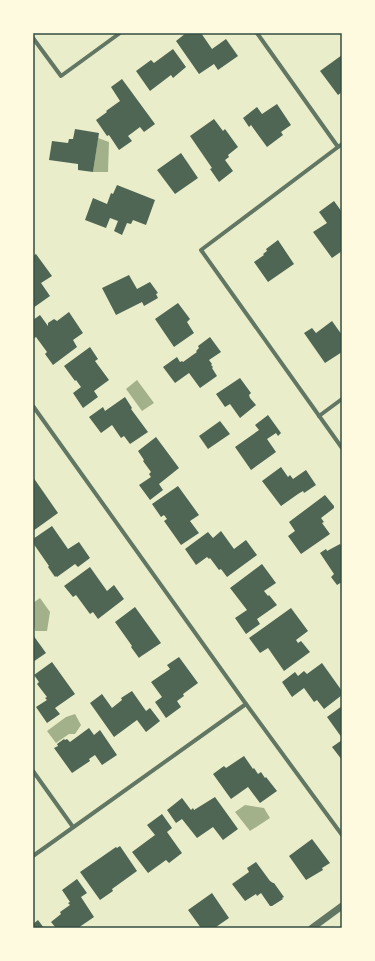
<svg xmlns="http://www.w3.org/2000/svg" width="375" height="961" viewBox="0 0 375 961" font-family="'Titillium Web',sans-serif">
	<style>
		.water { fill: #a3b18a }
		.building { fill: #4f6655 }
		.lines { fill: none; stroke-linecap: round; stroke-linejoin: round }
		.minor { stroke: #617663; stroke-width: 4 }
		.tertiary { stroke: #617663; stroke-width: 7 }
		.neatline { fill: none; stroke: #344e41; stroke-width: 1.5 }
	</style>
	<rect width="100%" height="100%" fill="#e9edc9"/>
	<g class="water">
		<path d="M 98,138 L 109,142 L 108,172 L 93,172 Z"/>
		<path d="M 137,380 L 154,403 L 142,411 L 126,389 Z"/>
		<path d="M 40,598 L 50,612 L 47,631 L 35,631 L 33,619 L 33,603 Z"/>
		<path d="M 75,714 L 81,725 L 75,734 L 69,734 L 56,743 L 47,731 L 66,717 Z"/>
		<path d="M 245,805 L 264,808 L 270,818 L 250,831 L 235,812 Z"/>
	</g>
	<g class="building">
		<path d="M 186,33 L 201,33 L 212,49 L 226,39 L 238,56 L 218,70 L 214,64 L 199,74 L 176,41 Z"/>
		<path d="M 173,49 L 186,67 L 173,78 L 171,75 L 150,91 L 136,71 L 151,60 L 154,63 Z"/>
		<path d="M 342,55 L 342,92 L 338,95 L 320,71 Z"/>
		<path d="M 122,79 L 155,124 L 144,132 L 140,127 L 128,136 L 132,141 L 119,150 L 109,135 L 107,136 L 96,120 L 107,112 L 106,111 L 120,101 L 111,87 Z"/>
		<path d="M 277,104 L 291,125 L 281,132 L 283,135 L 267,147 L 251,125 L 249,127 L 243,118 L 257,107 L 262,114 Z"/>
		<path d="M 214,119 L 223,131 L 225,129 L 238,147 L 228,155 L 229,157 L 225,160 L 233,171 L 219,182 L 210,169 L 212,168 L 190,136 Z"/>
		<path d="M 75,129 L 99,133 L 93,172 L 78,170 L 78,164 L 49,160 L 52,141 L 68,143 L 69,139 L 73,139 Z"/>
		<path d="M 181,153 L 198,178 L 175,194 L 157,170 Z"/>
		<path d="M 117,185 L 155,200 L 146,225 L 133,220 L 131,224 L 127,223 L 122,235 L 114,231 L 118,221 L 110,218 L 106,228 L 85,220 L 93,198 L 107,204 L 111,193 L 113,194 Z"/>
		<path d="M 334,201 L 342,212 L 342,251 L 332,258 L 313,232 L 327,223 L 319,212 Z"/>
		<path d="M 278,240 L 294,264 L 268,282 L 254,262 L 264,255 L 263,254 L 267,251 L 266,249 Z"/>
		<path d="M 36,254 L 52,276 L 41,283 L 50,296 L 33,308 L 33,256 Z"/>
		<path d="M 129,275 L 137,289 L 150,282 L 158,293 L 156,294 L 158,298 L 144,306 L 142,302 L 116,315 L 102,288 Z"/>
		<path d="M 178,303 L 190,319 L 187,322 L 194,333 L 174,347 L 155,319 Z"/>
		<path d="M 69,312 L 83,333 L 73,340 L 77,347 L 53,365 L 45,354 L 47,352 L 36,337 L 33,339 L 33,320 L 40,315 L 48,326 L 48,323 L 54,319 L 57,321 Z"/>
		<path d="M 332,321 L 342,335 L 342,352 L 325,363 L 304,333 L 312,328 L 316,333 Z"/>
		<path d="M 210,337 L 221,352 L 209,360 L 212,364 L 211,365 L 213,367 L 212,368 L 217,376 L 200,388 L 189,373 L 175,383 L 163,367 L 177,357 L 180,362 L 182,361 L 183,362 L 197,352 L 196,351 L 199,348 L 198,346 Z"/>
		<path d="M 90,347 L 98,359 L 95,361 L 109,380 L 94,391 L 98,397 L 83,408 L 73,393 L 81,387 L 76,380 L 75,381 L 64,366 Z"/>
		<path d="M 240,378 L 251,393 L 249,395 L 250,398 L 256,405 L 240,418 L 230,404 L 225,407 L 216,394 Z"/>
		<path d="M 125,397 L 132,408 L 131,409 L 148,432 L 130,444 L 124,436 L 121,438 L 112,425 L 101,433 L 89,417 L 103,407 L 105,411 Z"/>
		<path d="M 268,415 L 281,433 L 278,436 L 276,433 L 267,439 L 276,452 L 251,470 L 235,447 L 259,430 L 255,425 Z"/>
		<path d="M 220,421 L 230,434 L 208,449 L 199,436 Z"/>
		<path d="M 156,437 L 179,468 L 159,484 L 163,490 L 150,500 L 139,485 L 151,477 L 149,474 L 151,472 L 143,461 L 144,460 L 138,451 Z"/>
		<path d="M 281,467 L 288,477 L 290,475 L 293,479 L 306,470 L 316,485 L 304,493 L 303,491 L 298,494 L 281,506 L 262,481 Z"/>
		<path d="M 33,477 L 58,513 L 33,531 Z"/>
		<path d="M 178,486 L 199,515 L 190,521 L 199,533 L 181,545 L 164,521 L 167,519 L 164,515 L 161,517 L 152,504 Z"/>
		<path d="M 325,495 L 334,506 L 334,508 L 321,518 L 324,522 L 322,523 L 330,534 L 301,554 L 288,536 L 295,531 L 289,522 Z"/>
		<path d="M 52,526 L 68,549 L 79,542 L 90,558 L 78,567 L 75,564 L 57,577 L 56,576 L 55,577 L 48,567 L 49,566 L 33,543 L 33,539 Z"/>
		<path d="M 221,531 L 234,549 L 246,540 L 257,555 L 227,577 L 221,569 L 219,570 L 210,558 L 209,559 L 207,557 L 196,565 L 185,549 L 208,532 L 213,538 Z"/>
		<path d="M 340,544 L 342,547 L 342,582 L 337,585 L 331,577 L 334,574 L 320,553 L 326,549 L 327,551 Z"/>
		<path d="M 262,564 L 276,583 L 264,591 L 268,596 L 269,595 L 277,605 L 257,619 L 260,624 L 246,634 L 235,618 L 247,610 L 230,588 Z"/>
		<path d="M 90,567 L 107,591 L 114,585 L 124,599 L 98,619 L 93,612 L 90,614 L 76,595 L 73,597 L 64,586 Z"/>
		<path d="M 135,607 L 161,643 L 140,657 L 139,658 L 131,647 L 132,646 L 115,622 Z"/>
		<path d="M 291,608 L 308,631 L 296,640 L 298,643 L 301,641 L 310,652 L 284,671 L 268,648 L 260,653 L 249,638 Z"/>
		<path d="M 33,635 L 46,653 L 33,662 Z"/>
		<path d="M 179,657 L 198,683 L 183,694 L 184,696 L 177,701 L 181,707 L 166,718 L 155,702 L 162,697 L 151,682 L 170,669 L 167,665 Z"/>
		<path d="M 52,662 L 75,694 L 55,708 L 60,714 L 47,723 L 36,707 L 47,700 L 45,698 L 47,697 L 37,684 L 39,682 L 34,675 Z"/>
		<path d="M 322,663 L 342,691 L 342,695 L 324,709 L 317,700 L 314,702 L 304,688 L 292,697 L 282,682 L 295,672 L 298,676 L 304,671 L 307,674 Z"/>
		<path d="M 132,691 L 146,711 L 150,708 L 160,721 L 146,732 L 137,720 L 114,737 L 90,703 L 102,694 L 112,708 L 122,700 L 121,698 Z"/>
		<path d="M 342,706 L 342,738 L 327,717 Z"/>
		<path d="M 89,728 L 94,735 L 100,730 L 117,755 L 102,765 L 95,755 L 89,759 L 90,761 L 72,773 L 54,748 L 58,746 L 57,744 L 64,739 L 65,740 L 67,739 L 70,742 Z"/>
		<path d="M 342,740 L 342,760 L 332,747 Z"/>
		<path d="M 244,756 L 253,769 L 254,768 L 258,774 L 261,772 L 265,778 L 266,777 L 277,791 L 260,803 L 248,787 L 231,799 L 213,774 L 224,766 L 226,768 Z"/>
		<path d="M 215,797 L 238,829 L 223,840 L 213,827 L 197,838 L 182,819 L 176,823 L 167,810 L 182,798 L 191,810 L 193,808 L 194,810 Z"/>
		<path d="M 162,814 L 172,828 L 167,832 L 182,853 L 169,863 L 166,860 L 148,873 L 132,852 L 155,835 L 147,825 Z"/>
		<path d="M 312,839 L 330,863 L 322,868 L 323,870 L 306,880 L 289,856 Z"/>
		<path d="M 120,846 L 137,871 L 112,889 L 113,891 L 100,900 L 80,872 L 116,847 L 117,848 Z"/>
		<path d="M 256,862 L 270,881 L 273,883 L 274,883 L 284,897 L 282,898 L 283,899 L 272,906 L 270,906 L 261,893 L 257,896 L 256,894 L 245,901 L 232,884 L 249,872 L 247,868 Z"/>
		<path d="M 77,879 L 87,893 L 81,897 L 94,917 L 78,928 L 56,928 L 51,922 L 61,914 L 60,912 L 70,905 L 68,903 L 70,902 L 62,890 Z"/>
		<path d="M 212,893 L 229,918 L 216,927 L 217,928 L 201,928 L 188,910 Z"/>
		<path d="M 38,920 L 44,928 L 33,928 L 33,924 Z"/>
	</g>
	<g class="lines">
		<g class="minor">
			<path d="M 257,33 L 338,147"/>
			<path d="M 33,38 L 61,76 L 120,33"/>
			<path d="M 342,144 L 201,250 L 342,448"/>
			<path d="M 33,406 L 246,704 L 342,835"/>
			<path d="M 319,416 L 342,399"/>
			<path d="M 33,771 L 73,827"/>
			<path d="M 33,856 L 246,704"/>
		</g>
		<path class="tertiary" d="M 312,928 L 342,906"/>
	</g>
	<rect width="375" height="961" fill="none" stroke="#fefae0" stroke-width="68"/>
	<rect x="34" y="34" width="307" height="893" class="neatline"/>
</svg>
